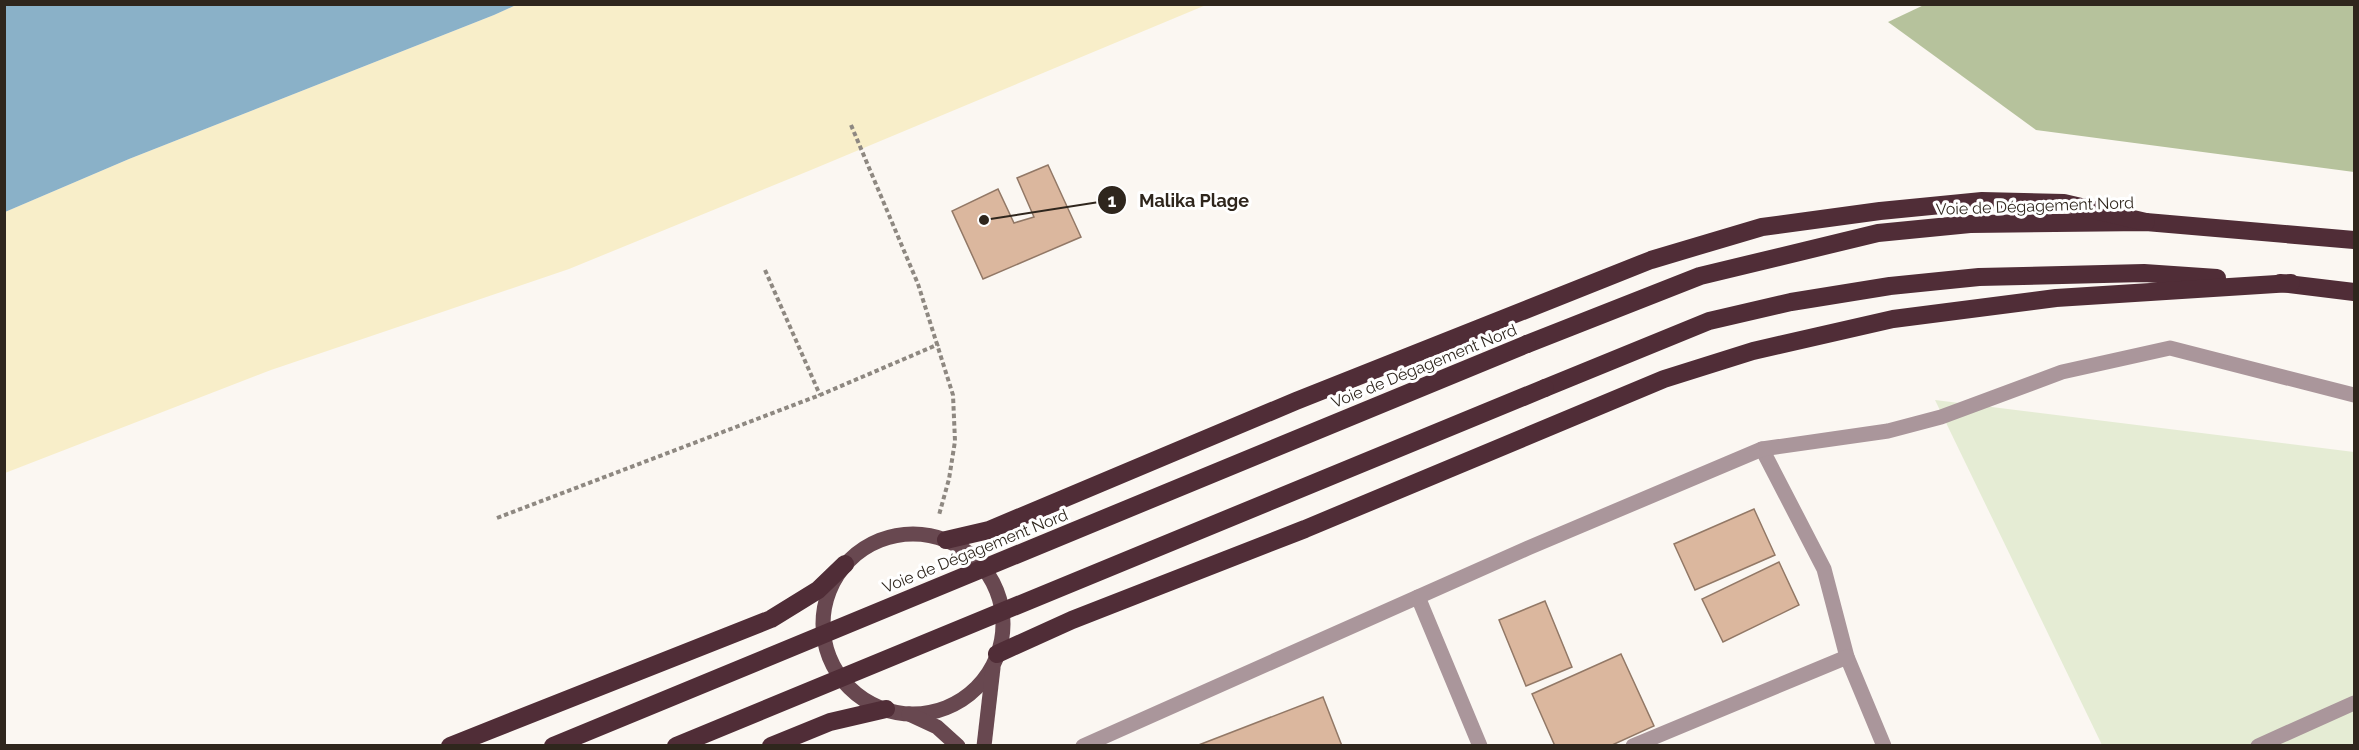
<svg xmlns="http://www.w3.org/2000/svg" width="2359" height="750" viewBox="0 0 2359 750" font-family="Raleway,sans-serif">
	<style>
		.green { fill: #e5ecd4 }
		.forest { fill: #b6c29c }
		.sand { fill: #f8eec9 }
		.water { fill: #8ab1c8 }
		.building { fill: #dbb79e; stroke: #927866; stroke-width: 1.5 }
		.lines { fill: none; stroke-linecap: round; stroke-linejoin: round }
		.path { stroke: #8e8881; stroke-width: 4; stroke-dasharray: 4.5 3; stroke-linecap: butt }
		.minor { stroke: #aa969b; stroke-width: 15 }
		.major { stroke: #684850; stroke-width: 15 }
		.highway { stroke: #502d37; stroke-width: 18 }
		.highway-bridge { stroke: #502d37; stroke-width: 18 }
		.labels { text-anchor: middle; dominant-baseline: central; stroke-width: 6; stroke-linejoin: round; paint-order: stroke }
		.street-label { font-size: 16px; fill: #2f261d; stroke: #fff }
		.leader { fill: none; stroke: #2f261d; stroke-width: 2 }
		.callout-dot { fill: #2f261d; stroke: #fff; stroke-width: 2 }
		.mark-label { font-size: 18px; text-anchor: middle; font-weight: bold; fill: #fff }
		.callout-label { font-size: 18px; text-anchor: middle; font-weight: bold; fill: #2f261d; stroke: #fff; stroke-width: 6; stroke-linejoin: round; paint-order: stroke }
	</style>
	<rect width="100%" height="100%" fill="#fbf7f2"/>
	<path class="green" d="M 1935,400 L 2354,452 L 2354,745 L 2102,745 Z"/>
	<path class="forest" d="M 1926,4 L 2354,5 L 2354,172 L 2036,130 L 1888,22 Z"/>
	<path class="sand" d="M 516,5 L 1206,5 L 811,170 L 569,269 L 271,370 L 5,473 L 5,212 L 129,159 L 494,15 Z"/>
	<path class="water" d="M 5,4 L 516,4 L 516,5 L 494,15 L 129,159 L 5,212 Z"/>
	<g class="building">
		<path d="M 1048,165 L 1081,237 L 983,279 L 952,211 L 998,189 L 1014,223 L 1034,217 L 1017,178 Z"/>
		<path d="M 1754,509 L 1775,555 L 1695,590 L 1674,544 Z"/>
		<path d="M 1779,562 L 1799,605 L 1723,642 L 1702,599 Z"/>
		<path d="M 1545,601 L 1572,667 L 1526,686 L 1499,620 Z"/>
		<path d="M 1621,654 L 1654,726 L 1610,746 L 1555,746 L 1532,694 Z"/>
		<path d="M 1323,697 L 1342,746 L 1196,746 Z"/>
	</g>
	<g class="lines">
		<g class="path">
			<path d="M 851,125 L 918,284 L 953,395 L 955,441 L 949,479 L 939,515"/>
			<path d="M 765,270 L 820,395"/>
			<path d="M 497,518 L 820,395 L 939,344"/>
		</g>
		<g class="minor">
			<path d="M 1762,449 L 1824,569 L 1847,657 L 1884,746"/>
			<path d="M 1418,597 L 1480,746"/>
			<path d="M 1083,746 L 1528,548 L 1762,449 L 1888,431 L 1941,417 L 2062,372 L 2170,348 L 2354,395"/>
			<path d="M 1633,746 L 1847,657"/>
			<path d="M 2258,746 L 2354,703"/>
		</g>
		<g class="major">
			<circle cx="913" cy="624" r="90"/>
			<path d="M 909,714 L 937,727 L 958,746"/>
			<path d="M 984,746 L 993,668"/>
		</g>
		<g class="highway">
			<path d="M 2280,283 L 2354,292"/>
			<path d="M 1527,344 L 1700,276 L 1878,233 L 1970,224 L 2146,222 L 2354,240"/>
			<path d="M 1545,388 L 1709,321 L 1791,302 L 1890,286 L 1979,277 L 2144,273 L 2217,278"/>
			<path d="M 946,540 L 989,530 L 1296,401 L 1651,260 L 1762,227 L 1880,211 L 1982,201 L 2064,203 L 2146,222"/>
			<path d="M 997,654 L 1072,620 L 1305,529 L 1664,379 L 1753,351 L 1893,319 L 2056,298 L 2291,283"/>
			<path d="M 450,746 L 771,619 L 818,590 L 845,564"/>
			<path d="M 771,746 L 830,722 L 886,709"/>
		</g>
		<g class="highway-bridge">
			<path d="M 553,746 L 1527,344"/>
			<path d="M 676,746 L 1545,388"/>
		</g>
	</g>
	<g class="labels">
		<g class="street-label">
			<text transform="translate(2035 206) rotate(-2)">Voie de Dégagement Nord</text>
			<text transform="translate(1424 366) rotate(-22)">Voie de Dégagement Nord</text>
			<text transform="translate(975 551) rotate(-22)">Voie de Dégagement Nord</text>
		</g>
	</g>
	<path class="leader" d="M984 220L1112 200"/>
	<g class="callout-dot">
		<circle cx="984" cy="220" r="6"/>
		<circle cx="1112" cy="200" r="15"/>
	</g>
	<g class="mark-label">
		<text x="1112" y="207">1</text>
	</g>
	<g class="callout-label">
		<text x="1194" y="207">Malika Plage</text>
	</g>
	<rect width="2359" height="750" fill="none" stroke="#2f261d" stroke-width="12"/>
</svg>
